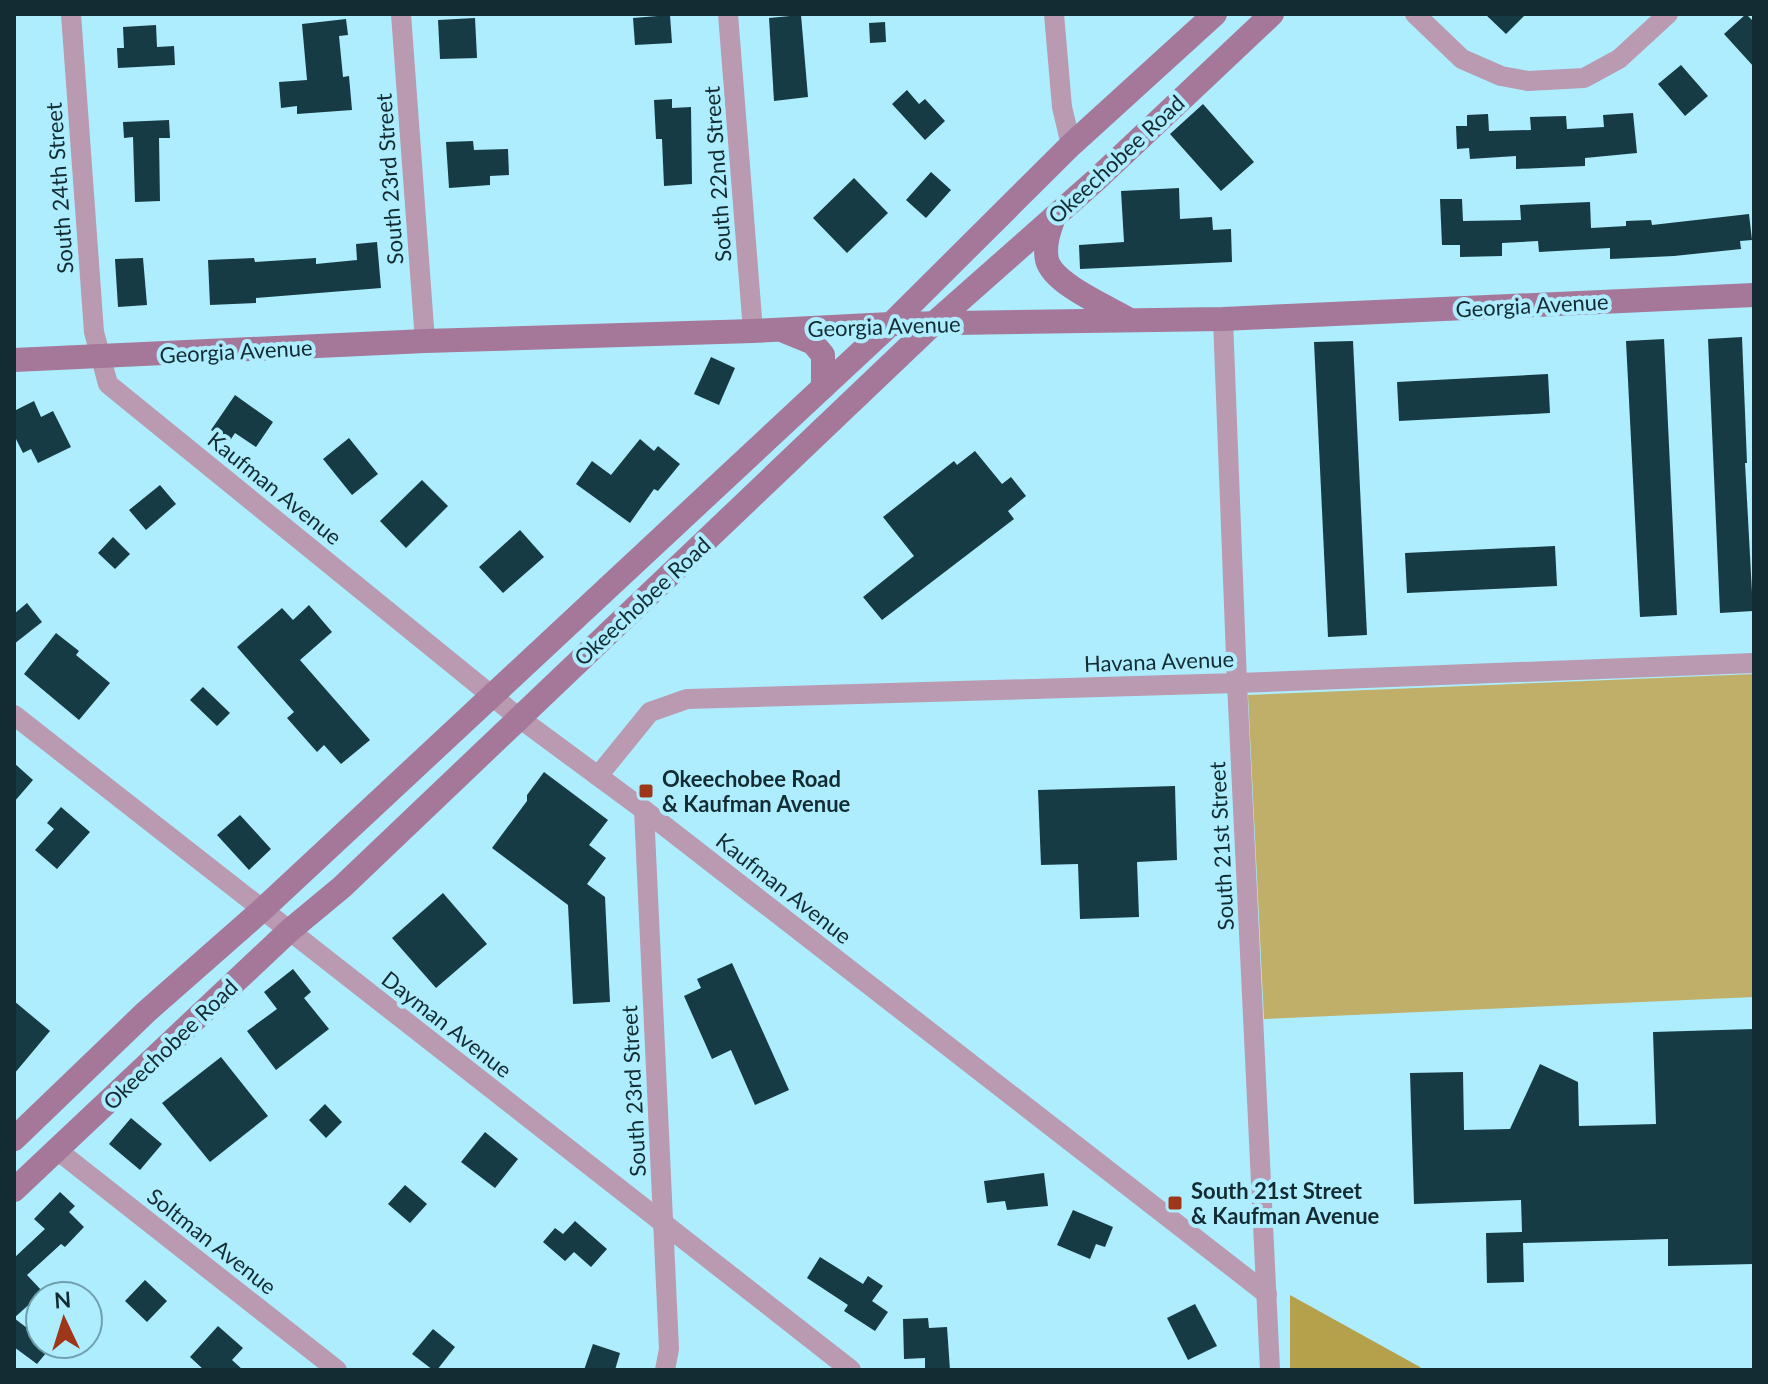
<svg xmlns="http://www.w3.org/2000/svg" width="1768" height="1384" viewBox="0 0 1768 1384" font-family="Lato,sans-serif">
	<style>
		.green { fill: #c0af69 }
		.forest { fill: #b5a04b }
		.building { fill: #173b44 }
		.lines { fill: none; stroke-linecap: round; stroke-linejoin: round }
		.street { stroke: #b99ab1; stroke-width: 20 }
		.secondary { stroke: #a57799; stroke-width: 24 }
		.poi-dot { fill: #9e371a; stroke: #aeedfe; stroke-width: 3 }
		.labels { text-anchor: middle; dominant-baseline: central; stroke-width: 8; stroke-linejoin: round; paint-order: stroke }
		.street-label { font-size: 22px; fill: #132c33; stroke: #aeedfe }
		.poi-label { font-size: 22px; font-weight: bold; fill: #132c33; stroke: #aeedfe; text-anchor: start }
	</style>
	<rect width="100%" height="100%" fill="#aeedfe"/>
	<path class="green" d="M 1754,674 L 1754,997 L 1264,1019 L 1248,695 Z"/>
	<path class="forest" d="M 1290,1295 L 1420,1367 L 1422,1370 L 1290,1370 Z"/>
	<g class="building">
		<path d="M 1485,14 L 1526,14 L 1506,34 Z"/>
		<path d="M 1746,14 L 1754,22 L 1754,67 L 1724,34 Z"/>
		<path d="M 670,15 L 672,43 L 635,45 L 633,18 Z"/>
		<path d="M 801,15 L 808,97 L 774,101 L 769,18 Z"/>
		<path d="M 475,18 L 477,58 L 440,59 L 438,20 Z"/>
		<path d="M 346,19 L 348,35 L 339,36 L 343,77 L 349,76 L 352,110 L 297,114 L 297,106 L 281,108 L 279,82 L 307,80 L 302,24 Z"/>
		<path d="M 885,22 L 886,42 L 870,43 L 869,23 Z"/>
		<path d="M 156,25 L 157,47 L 174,46 L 175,65 L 118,68 L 117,48 L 124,48 L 123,27 Z"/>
		<path d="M 1681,65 L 1708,96 L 1685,116 L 1658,84 Z"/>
		<path d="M 907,90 L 919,104 L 925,99 L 945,121 L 925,140 L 892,104 Z"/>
		<path d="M 672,99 L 672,108 L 691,107 L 692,184 L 664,186 L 662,139 L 656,139 L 654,100 Z"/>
		<path d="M 1203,104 L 1254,162 L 1221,191 L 1170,134 Z"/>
		<path d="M 1633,113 L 1637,153 L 1585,158 L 1585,166 L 1516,169 L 1516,156 L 1470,159 L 1469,148 L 1457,149 L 1456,126 L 1467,126 L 1467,115 L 1488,114 L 1489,131 L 1531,130 L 1530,117 L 1566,116 L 1567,129 L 1604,127 L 1603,115 Z"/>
		<path d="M 169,120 L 170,138 L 159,138 L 160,201 L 135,202 L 133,137 L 124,138 L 123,122 Z"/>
		<path d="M 473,141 L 474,150 L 508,149 L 509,175 L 490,176 L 490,185 L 449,188 L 446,142 Z"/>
		<path d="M 931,172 L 951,190 L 926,218 L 906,200 Z"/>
		<path d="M 854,178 L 888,213 L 847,253 L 813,218 Z"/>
		<path d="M 1179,188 L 1180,219 L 1212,217 L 1213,230 L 1231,229 L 1232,262 L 1080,269 L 1079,245 L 1124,242 L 1121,191 Z"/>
		<path d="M 1440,199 L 1462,199 L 1463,221 L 1521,220 L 1520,205 L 1590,202 L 1591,228 L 1626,226 L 1626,221 L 1651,220 L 1652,225 L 1749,214 L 1752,240 L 1740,241 L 1741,249 L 1674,256 L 1610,259 L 1610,248 L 1539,252 L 1538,241 L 1502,243 L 1502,256 L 1460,257 L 1460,245 L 1442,245 Z"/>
		<path d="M 377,242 L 381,288 L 256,298 L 256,303 L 210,305 L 208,260 L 254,258 L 255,262 L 316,258 L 316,264 L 357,260 L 356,244 Z"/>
		<path d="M 143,258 L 147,305 L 118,307 L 115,259 Z"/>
		<path d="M 1742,337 L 1747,463 L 1745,463 L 1753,611 L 1720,613 L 1708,339 Z"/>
		<path d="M 1664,339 L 1677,615 L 1640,617 L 1626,341 Z"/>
		<path d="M 1353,341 L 1367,635 L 1328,637 L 1314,342 Z"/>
		<path d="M 711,357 L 735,368 L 719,405 L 694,394 Z"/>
		<path d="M 1548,374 L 1550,413 L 1399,421 L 1397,382 Z"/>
		<path d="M 235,395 L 273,422 L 256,447 L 235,433 L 229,442 L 211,430 Z"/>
		<path d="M 34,401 L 41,417 L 53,411 L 71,447 L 38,463 L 31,449 L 23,453 L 14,435 L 14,411 Z"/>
		<path d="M 349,438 L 378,474 L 352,495 L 323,459 Z"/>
		<path d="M 640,439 L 654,451 L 658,446 L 680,464 L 658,491 L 654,489 L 630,523 L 576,484 L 592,461 L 611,475 Z"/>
		<path d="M 975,451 L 1002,484 L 1011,477 L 1026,496 L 1008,511 L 1014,519 L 882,620 L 863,597 L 914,556 L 883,517 L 954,461 L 957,465 Z"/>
		<path d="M 422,480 L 448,506 L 406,548 L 380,521 Z"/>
		<path d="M 160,485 L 176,504 L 146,530 L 129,510 Z"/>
		<path d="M 520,530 L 544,557 L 503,593 L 479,567 Z"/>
		<path d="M 113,537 L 130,554 L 115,569 L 98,553 Z"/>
		<path d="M 1555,546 L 1557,586 L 1407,593 L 1405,553 Z"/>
		<path d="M 27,603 L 42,622 L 14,644 L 14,614 Z"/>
		<path d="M 309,605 L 332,632 L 300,660 L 370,740 L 341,764 L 324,745 L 317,752 L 287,718 L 294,712 L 237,647 L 282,608 L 293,620 Z"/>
		<path d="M 56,633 L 79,651 L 76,655 L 110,683 L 79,720 L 24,674 Z"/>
		<path d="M 203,687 L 230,713 L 217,726 L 190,700 Z"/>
		<path d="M 14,763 L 33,780 L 14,802 Z"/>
		<path d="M 544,772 L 608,820 L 589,845 L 606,858 L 587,884 L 605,897 L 610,1002 L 573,1004 L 568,905 L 492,848 L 527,801 L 527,795 Z"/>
		<path d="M 1175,786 L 1177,860 L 1137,862 L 1139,917 L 1080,919 L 1078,864 L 1041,865 L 1038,790 Z"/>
		<path d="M 61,807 L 90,832 L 57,869 L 35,850 L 54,829 L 47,823 Z"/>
		<path d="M 240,815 L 271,849 L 249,870 L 217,835 Z"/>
		<path d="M 443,893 L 487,944 L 436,988 L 392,938 Z"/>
		<path d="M 732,963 L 789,1090 L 755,1105 L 731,1050 L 712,1059 L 684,996 L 701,988 L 697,979 Z"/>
		<path d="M 293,969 L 311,992 L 304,998 L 329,1029 L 276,1070 L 247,1031 L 277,1009 L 264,992 Z"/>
		<path d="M 14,1001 L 50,1031 L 14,1074 Z"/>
		<path d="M 1754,1029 L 1754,1264 L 1668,1266 L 1668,1239 L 1523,1243 L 1524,1282 L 1487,1283 L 1486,1233 L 1522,1232 L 1521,1200 L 1414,1204 L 1410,1073 L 1463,1072 L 1464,1130 L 1510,1129 L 1540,1064 L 1578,1082 L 1579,1126 L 1656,1124 L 1653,1032 Z"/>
		<path d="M 221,1057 L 268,1116 L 210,1162 L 162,1103 Z"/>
		<path d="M 325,1104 L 342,1122 L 326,1138 L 309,1120 Z"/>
		<path d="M 131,1118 L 162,1144 L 140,1170 L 109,1144 Z"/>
		<path d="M 485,1132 L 518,1159 L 495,1188 L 461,1162 Z"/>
		<path d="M 1044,1173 L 1048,1206 L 1007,1210 L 1005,1201 L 987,1203 L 984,1181 Z"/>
		<path d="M 405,1185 L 427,1204 L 410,1223 L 388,1204 Z"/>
		<path d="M 60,1192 L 75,1206 L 69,1212 L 84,1227 L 65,1247 L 61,1244 L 27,1275 L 43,1292 L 14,1318 L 40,1338 L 40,1344 L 51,1347 L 37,1364 L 14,1347 L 14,1258 L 45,1229 L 34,1219 Z"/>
		<path d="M 1073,1210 L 1113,1227 L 1105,1247 L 1096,1244 L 1090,1259 L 1057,1245 Z"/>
		<path d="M 575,1221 L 607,1249 L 591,1267 L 574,1252 L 565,1261 L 543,1242 L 555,1228 L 563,1234 Z"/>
		<path d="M 820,1257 L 863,1284 L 868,1276 L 883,1286 L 872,1301 L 888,1312 L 875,1331 L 844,1311 L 848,1305 L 807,1278 Z"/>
		<path d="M 145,1280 L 167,1301 L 147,1322 L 125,1301 Z"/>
		<path d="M 1195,1304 L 1217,1346 L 1188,1360 L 1167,1318 Z"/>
		<path d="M 928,1318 L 929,1328 L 947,1327 L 950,1370 L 925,1370 L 925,1358 L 904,1359 L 903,1319 Z"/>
		<path d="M 218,1326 L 243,1348 L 232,1360 L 243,1370 L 204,1370 L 190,1357 Z"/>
		<path d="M 433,1329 L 455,1347 L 437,1370 L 433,1370 L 412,1354 Z"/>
		<path d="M 593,1344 L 620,1353 L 615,1370 L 584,1370 Z"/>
	</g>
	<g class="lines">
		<g class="street">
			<path d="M 71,14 L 94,332 L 108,384 L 518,717 L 644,810 L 1267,1294"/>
			<path d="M 401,14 L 425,341"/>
			<path d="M 728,14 L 753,331"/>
			<path d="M 1054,14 L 1062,107 L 1071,145"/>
			<path d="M 1415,14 L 1462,59 L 1501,76 L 1528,81 L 1584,78 L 1619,59 L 1668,14"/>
			<path d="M 1223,319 L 1237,683 L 1270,1370"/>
			<path d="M 14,715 L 851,1370"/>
			<path d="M 598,776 L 650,712 L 687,699 L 1237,683 L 1754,663"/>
			<path d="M 644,810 L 669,1349 L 665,1370"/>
			<path d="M 57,1150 L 337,1370"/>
		</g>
		<g class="secondary">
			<path d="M 1054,217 C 1049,231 1044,245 1047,260 C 1053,284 1108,307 1128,319"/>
			<path d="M 786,332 L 813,343 L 823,355 L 823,387"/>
			<path d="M 14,360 L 425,341 L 753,331 L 891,324 L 1223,319 L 1754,295"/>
			<path d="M 14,1139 L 146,1012 L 263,909 L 891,324 L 1071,145 L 1215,14"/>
			<path d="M 14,1190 L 289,931 L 342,887 L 932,325 L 1096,180 L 1272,14"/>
		</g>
	</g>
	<g class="poi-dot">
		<rect x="638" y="783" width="16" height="16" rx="4"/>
		<rect x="1167" y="1195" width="16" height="16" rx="4"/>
	</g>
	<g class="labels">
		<g class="street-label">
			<text transform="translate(1116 159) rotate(-43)">Okeechobee Road</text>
			<text transform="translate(717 174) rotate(-94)">South 22nd Street</text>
			<text transform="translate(389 179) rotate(-94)">South 23rd Street</text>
			<text transform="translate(59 188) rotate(-94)">South 24th Street</text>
			<text transform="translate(1532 305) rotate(-3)">Georgia Avenue</text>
			<text transform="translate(884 326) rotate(-2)">Georgia Avenue</text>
			<text transform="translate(236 351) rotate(-3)">Georgia Avenue</text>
			<text transform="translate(275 488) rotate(39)">Kaufman Avenue</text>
			<text transform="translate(642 601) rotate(-43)">Okeechobee Road</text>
			<text transform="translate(1159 661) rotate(-2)">Havana Avenue</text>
			<text transform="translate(1221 846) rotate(-93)">South 21st Street</text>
			<text transform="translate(784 888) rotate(38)">Kaufman Avenue</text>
			<text transform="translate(447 1024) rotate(38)">Dayman Avenue</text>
			<text transform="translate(170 1044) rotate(-44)">Okeechobee Road</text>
			<text transform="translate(633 1091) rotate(-93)">South 23rd Street</text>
			<text transform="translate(212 1241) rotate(38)">Soltman Avenue</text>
		</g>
		<g class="poi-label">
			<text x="662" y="778">Okeechobee Road<tspan x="662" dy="25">&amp; Kaufman Avenue</tspan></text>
			<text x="1191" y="1190">South 21st Street<tspan x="1191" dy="25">&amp; Kaufman Avenue</tspan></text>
		</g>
	</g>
	<rect width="1768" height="1384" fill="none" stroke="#132c33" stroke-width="32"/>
	<g transform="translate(64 1320) rotate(356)"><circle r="38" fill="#aeedfe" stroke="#70a0ad" stroke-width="2"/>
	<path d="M0-6L14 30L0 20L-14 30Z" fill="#9e371a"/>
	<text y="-12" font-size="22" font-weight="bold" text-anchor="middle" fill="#132c33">N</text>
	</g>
</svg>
